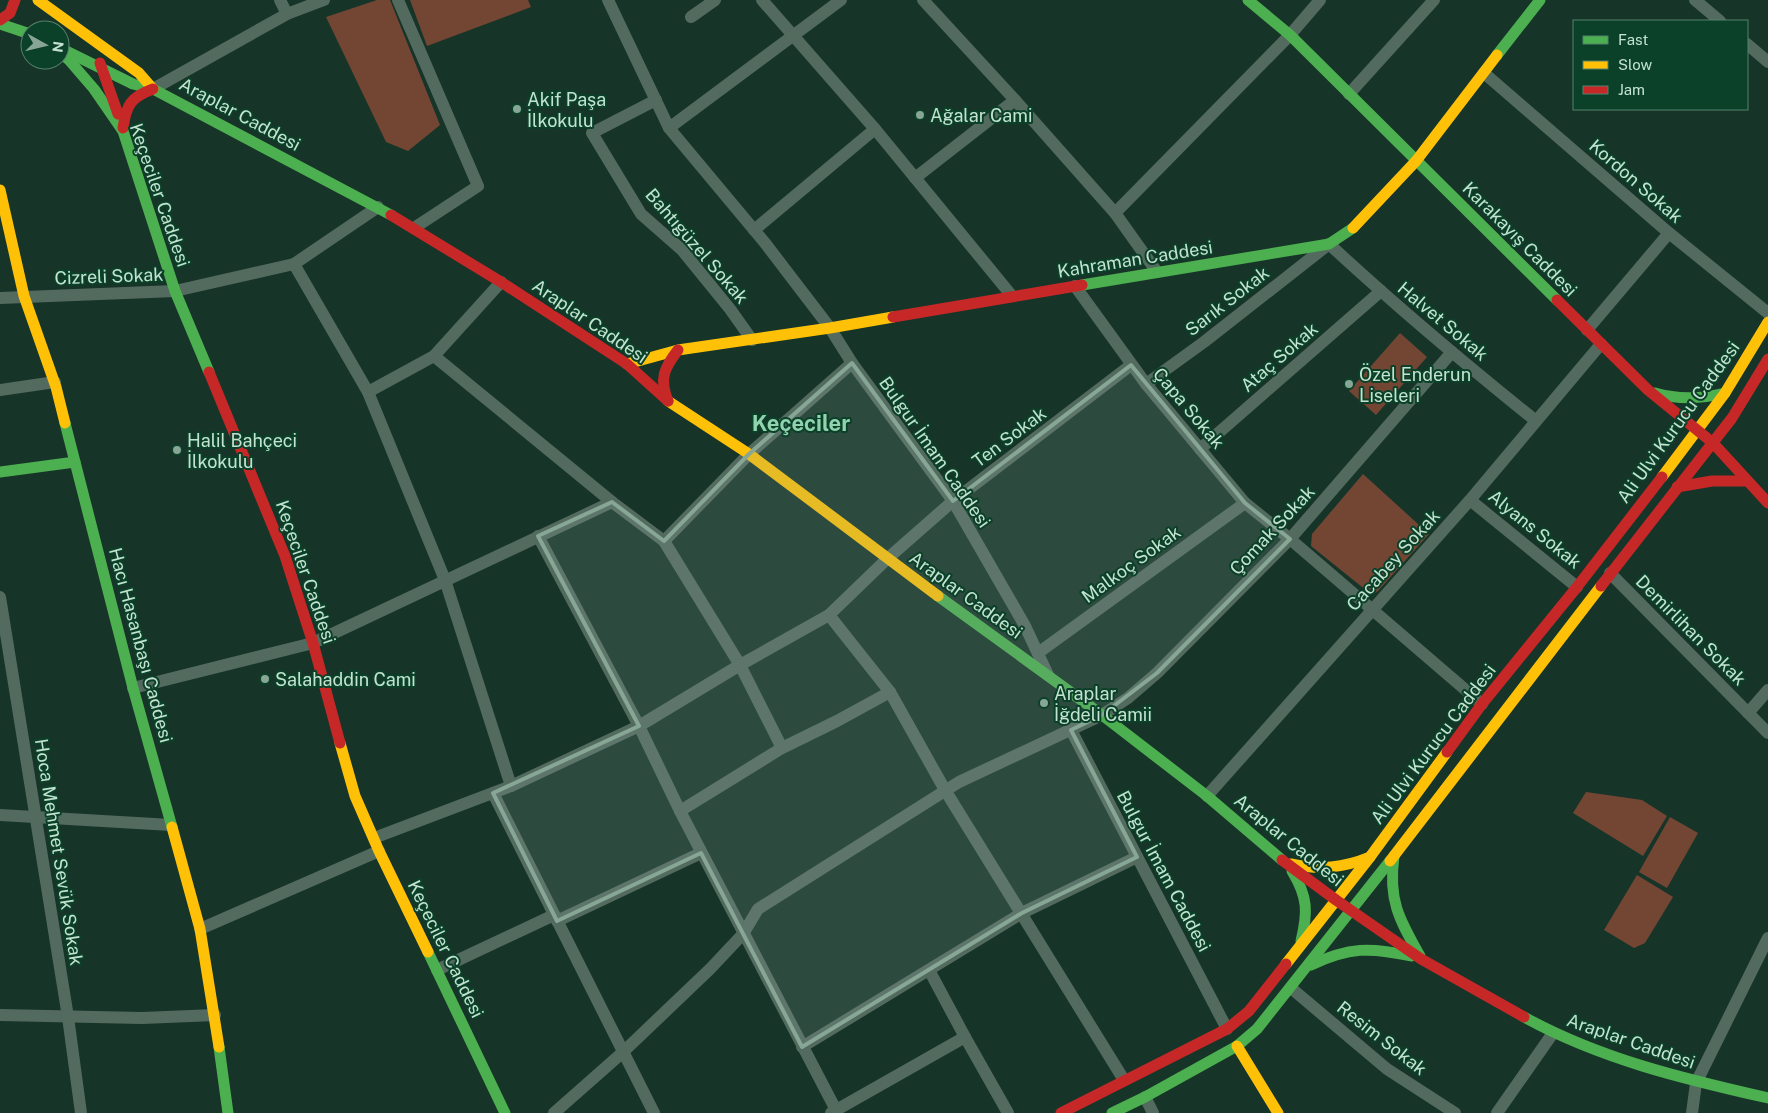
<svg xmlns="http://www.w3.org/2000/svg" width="1768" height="1113" viewBox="0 0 1768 1113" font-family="'Public Sans',sans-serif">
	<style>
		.green { fill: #734634 }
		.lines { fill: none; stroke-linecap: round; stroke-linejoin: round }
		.street { stroke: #536a5f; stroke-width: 12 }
		.fast { stroke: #4caf50; stroke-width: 11 }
		.slow { stroke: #ffc107; stroke-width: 11 }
		.jam { stroke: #c62828; stroke-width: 11 }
		.marked { fill: #87a695; fill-opacity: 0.2; stroke: #87a695; stroke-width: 4; stroke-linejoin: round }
		.poi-dot { fill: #87a695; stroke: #0b4029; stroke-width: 2 }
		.labels { text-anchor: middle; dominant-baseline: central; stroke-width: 4; stroke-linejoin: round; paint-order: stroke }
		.poi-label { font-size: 18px; fill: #c3e3d0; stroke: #0b4029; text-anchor: start }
		.street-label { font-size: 18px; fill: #c3e3d0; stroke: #0b4029 }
		.district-label { font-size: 22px; font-weight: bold; fill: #91d3af; stroke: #0b4029 }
	</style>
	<rect width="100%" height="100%" fill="#173428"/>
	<g class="green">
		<path d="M 377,0 L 390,0 L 440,125 L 408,151 L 386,142 L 326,17 Z"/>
		<path d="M 410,0 L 528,0 L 531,7 L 427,46 Z"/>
		<path d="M 1400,333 L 1427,357 L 1376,415 L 1349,391 Z"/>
		<path d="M 1363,474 L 1429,534 L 1378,591 L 1372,595 L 1311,546 L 1312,534 Z"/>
		<path d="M 1586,792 L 1642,800 L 1667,816 L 1643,856 L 1573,813 Z"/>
		<path d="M 1670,817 L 1698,833 L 1667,888 L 1639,872 Z"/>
		<path d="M 1637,875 L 1673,897 L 1645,943 L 1634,948 L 1604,930 Z"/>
	</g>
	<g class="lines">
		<g class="street">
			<path d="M 280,0 L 287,14"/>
			<path d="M 398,0 L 478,186 L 414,228"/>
			<path d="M 608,0 L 669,128 L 765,243 L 830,328 L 852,363 L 953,501 L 1025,626 L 1048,675"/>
			<path d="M 762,0 L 875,129 L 1012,296"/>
			<path d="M 923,0 L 1015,100 L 1115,213 L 1157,272"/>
			<path d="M 1695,0 L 1720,21"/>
			<path d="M 691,17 L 715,0"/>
			<path d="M 1747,44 L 1768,62"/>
			<path d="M 1484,73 L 1669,233 L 1768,313"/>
			<path d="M 153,89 L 287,14 L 324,0"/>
			<path d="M 1349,94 L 1434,0"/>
			<path d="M 656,100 L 592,133 L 641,214 L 682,250 L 730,309 L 752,340"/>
			<path d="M 669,128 L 841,0"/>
			<path d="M 915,178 L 1015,100"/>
			<path d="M 1115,213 L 1290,35 L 1320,0"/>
			<path d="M 754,230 L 875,129"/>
			<path d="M 294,264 L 368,392 L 445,580 L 511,786"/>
			<path d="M 1075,286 L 1146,384 L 1245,503 L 1290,539 L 1482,704"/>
			<path d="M 0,298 L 175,291 L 294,264 L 378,207"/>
			<path d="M 1587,330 L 1669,233"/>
			<path d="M 434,356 L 612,502 L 664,541 L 740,665 L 782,748"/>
			<path d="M 1146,384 L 1204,342 L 1329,244 C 1396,306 1465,364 1536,421"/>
			<path d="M 0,390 L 55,382"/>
			<path d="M 368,392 L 434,356 L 501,282"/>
			<path d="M 1200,449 L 1381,291"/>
			<path d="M 1470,500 L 1577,587"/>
			<path d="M 538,536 L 639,726 L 680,811 L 836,1110"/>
			<path d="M 664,541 L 749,454 L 852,363"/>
			<path d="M 1610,573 L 1768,733"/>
			<path d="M 0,597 L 68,1017 L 81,1113"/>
			<path d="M 829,615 L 890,692 L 945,790 L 1124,1080"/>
			<path d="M 1038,653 L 1245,503"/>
			<path d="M 133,688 L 313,643 L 612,502"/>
			<path d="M 1748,713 L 1768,690"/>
			<path d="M 1071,730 L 1227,1029"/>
			<path d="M 493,793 L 654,1113"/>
			<path d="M 1207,796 L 1470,500 L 1601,344"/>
			<path d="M 680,811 L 782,748 L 837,721 L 890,692"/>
			<path d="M 0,815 L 171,825"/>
			<path d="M 374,838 L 511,786 L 639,726 L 740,665 L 829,615 L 887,559 L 953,501 L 1131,365"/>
			<path d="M 557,921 L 701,853"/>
			<path d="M 200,929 L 379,851"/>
			<path d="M 437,970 L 554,915"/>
			<path d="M 929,970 L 965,1037 L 1008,1113"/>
			<path d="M 1291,988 L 1387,1069 L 1455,1113"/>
			<path d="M 0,1015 L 142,1018 L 215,1015"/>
			<path d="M 802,1047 L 1022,913 L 1137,857"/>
			<path d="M 1145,1097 L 1153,1113"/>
			<path d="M 554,1113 L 622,1053 L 710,969 L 743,934 L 758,909 L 959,782 L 1102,715 L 1128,698 L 1157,673 L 1290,539 L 1452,352"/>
			<path d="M 831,1113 L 965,1037"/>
			<path d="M 1497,1113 L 1553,1033"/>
			<path d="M 1692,1113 L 1696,1083 L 1768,938"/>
		</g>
		<g class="fast">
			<path d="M 1248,0 L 1290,35 L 1557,300"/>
			<path d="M 0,24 L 30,34"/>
			<path d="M 60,48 L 133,84 L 153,89 L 391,215"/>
			<path d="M 60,53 L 69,60 L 94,89 L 123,131 L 175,291 L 209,372"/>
			<path d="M 1497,55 L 1540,0"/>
			<path d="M 1082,285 L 1329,244 L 1353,228"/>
			<path d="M 1655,393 C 1679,400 1701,399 1725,393"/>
			<path d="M 65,423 L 133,688 L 172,827"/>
			<path d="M 0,472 L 75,462"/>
			<path d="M 938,596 L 1102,715 L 1207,796 L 1282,860"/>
			<path d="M 1394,856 C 1388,900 1399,919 1420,956"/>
			<path d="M 1292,871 C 1308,897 1308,912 1301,941"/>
			<path d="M 428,952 L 505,1113"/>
			<path d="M 1311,965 C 1349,947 1370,947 1411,956"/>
			<path d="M 1524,1017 C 1600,1059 1684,1079 1768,1098"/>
			<path d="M 219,1047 L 228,1113"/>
			<path d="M 1112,1113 L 1145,1097 L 1237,1046 L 1257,1029 L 1390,861"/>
		</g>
		<g class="slow">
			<path d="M 38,0 L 139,73 L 153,89"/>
			<path d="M 0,190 L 24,296 L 56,387 L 65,423"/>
			<path d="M 1353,228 L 1416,161 L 1497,55"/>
			<path d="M 627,364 L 678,350 L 830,328 L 893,317"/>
			<path d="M 668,401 L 749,454 L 938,596"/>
			<path d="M 1662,477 L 1725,393 L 1768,322"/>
			<path d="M 340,743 L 355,796 L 379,851 L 428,952"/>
			<path d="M 172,827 L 200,929 L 219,1047"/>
			<path d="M 1390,861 L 1601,586"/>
			<path d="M 1291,864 C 1320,870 1343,868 1370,857"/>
			<path d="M 1286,964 L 1370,857 L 1447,752"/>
			<path d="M 1237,1046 L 1278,1113"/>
		</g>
		<g class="jam">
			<path d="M 0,20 L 10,13 L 15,0"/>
			<path d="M 100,63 L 118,114"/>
			<path d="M 123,128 C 126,105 131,97 153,89"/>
			<path d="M 391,215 L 501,282 L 627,364 L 668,401"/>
			<path d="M 1557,300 L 1648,390 L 1713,443 L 1768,503"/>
			<path d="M 893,317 L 1082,285"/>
			<path d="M 209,372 L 285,556 L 313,643 L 340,743"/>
			<path d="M 668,401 C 659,379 664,368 678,350"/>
			<path d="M 1677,487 L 1712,481 L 1747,481"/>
			<path d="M 1601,586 L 1732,418 L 1768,359"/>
			<path d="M 1447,752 L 1482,704 L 1577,587 L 1662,477"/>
			<path d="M 1282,860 L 1336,900 L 1421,959 L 1524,1017"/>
			<path d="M 1061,1113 L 1227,1029 L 1249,1011 L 1286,964"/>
		</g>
	</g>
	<path class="marked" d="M 852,363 L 953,501 L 1131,365 L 1245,503 L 1290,539 L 1157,673 L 1102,715 L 1071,730 L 1137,857 L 1022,913 L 802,1047 L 701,853 L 557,921 L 493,793 L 639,726 L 538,536 L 612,502 L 664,541 L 749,454 Z"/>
	<g class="poi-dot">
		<circle cx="517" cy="109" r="5"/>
		<circle cx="920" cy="115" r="5"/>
		<circle cx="1349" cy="384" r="5"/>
		<circle cx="177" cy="450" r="5"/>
		<circle cx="265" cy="679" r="5"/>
		<circle cx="1044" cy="703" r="5"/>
	</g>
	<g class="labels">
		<g class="poi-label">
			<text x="527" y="99">Akif Paşa<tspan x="527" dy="21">İlkokulu</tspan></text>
			<text x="930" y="115">Ağalar Cami</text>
			<text x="1359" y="374">Özel Enderun<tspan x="1359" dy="21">Liseleri</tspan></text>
			<text x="187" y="440">Halil Bahçeci<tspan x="187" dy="21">İlkokulu</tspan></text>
			<text x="275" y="679">Salahaddin Cami</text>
			<text x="1054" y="693">Araplar<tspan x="1054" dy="21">İğdeli Camii</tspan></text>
		</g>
		<g class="street-label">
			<text transform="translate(240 114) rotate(28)">Araplar Caddesi</text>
			<text transform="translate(1636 181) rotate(41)">Kordon Sokak</text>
			<text transform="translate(160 195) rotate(71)">Keçeciler Caddesi</text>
			<text transform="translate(1520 239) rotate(45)">Karakayış Caddesi</text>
			<text transform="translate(697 246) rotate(49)">Bahtıgüzel Sokak</text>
			<text transform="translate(1135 259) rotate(-9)">Kahraman Caddesi</text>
			<text transform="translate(109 276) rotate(-2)">Cizreli Sokak</text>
			<text transform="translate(1227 301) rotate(-38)">Sarık Sokak</text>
			<text transform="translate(590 321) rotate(34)">Araplar Caddesi</text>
			<text transform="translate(1443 321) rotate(40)">Halvet Sokak</text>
			<text transform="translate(1279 357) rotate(-41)">Ataç Sokak</text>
			<text transform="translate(1189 408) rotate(50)">Çapa Sokak</text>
			<text transform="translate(1678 422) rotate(-54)">Ali Ulvi Kurucu Caddesi</text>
			<text transform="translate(1009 437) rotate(-37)">Ten Sokak</text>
			<text transform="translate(935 452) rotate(55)">Bulgur İmam Caddesi</text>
			<text transform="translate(1535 529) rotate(39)">Alyans Sokak</text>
			<text transform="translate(1272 530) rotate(-47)">Çomak Sokak</text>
			<text transform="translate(1393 560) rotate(-48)">Cacabey Sokak</text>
			<text transform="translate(1131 564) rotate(-36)">Malkoç Sokak</text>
			<text transform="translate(306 572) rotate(71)">Keçeciler Caddesi</text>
			<text transform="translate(966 595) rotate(36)">Araplar Caddesi</text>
			<text transform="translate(1691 630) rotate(45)">Demirlihan Sokak</text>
			<text transform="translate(141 645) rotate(75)">Hacı Hasanbaşı Caddesi</text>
			<text transform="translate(1433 744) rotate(-53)">Ali Ulvi Kurucu Caddesi</text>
			<text transform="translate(1289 840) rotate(39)">Araplar Caddesi</text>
			<text transform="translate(59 852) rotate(81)">Hoca Mehmet Sevük Sokak</text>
			<text transform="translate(1164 871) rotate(62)">Bulgur İmam Caddesi</text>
			<text transform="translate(446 949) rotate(64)">Keçeciler Caddesi</text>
			<text transform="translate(1382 1038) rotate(38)">Resim Sokak</text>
			<text transform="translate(1631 1041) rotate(19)">Araplar Caddesi</text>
		</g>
		<g class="district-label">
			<text x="801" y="423">Keçeciler</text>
		</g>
	</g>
	<rect x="1573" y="20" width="175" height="90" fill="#0b4029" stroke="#55816c"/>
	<rect x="1583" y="36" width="25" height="8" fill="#4caf50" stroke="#55816c"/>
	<text x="1618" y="45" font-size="15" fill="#c3e3d0">Fast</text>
	<rect x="1583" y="61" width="25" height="8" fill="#ffc107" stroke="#55816c"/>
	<text x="1618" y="70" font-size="15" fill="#c3e3d0">Slow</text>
	<rect x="1583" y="86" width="25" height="8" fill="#c62828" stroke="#55816c"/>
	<text x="1618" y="95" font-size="15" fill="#c3e3d0">Jam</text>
	<g transform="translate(45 45) rotate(98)"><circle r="24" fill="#0b4029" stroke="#55816c"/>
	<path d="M0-4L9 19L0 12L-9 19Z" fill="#87a695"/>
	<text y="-8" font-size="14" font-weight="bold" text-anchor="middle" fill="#c3e3d0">N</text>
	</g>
</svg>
